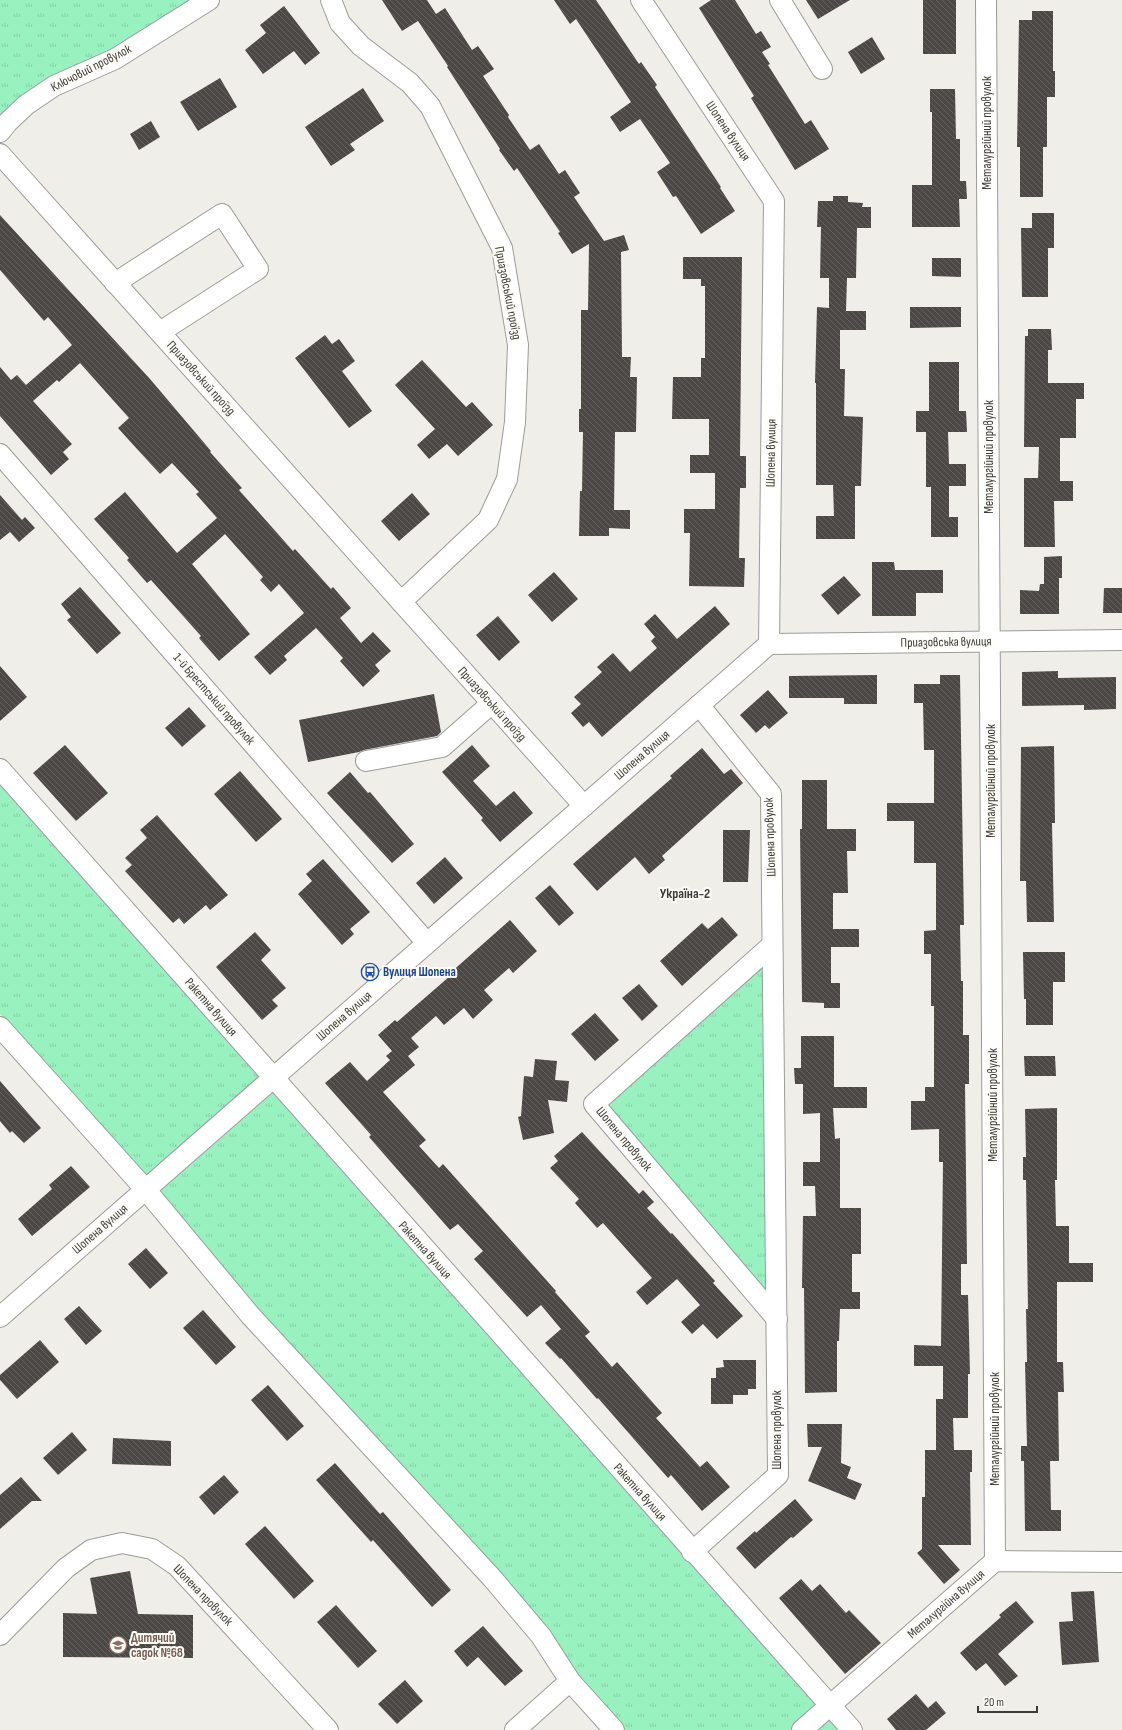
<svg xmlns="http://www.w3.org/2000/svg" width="1122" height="1730" viewBox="0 0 1122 1730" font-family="'Sofia Sans Condensed',sans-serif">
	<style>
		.grass { fill: url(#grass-tufts) }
		.building { fill: url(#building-back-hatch) }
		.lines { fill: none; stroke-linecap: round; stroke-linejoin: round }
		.minor-casing { stroke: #9c9c97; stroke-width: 22 }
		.minor { stroke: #fff; stroke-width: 20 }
		.labels { text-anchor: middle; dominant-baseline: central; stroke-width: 4; stroke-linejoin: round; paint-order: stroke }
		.street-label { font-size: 13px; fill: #3c3c3a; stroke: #fdfcf6 }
		.transit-label { font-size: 13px; font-weight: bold; fill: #164399; stroke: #fdfcf6; text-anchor: start }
		.education-label { font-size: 13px; font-weight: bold; fill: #785e54; stroke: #fdfcf6; text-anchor: start }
		.neighbourhood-label { font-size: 14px; font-weight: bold; fill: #3c3c3a; stroke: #fdfcf6 }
	</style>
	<defs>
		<pattern id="grass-tufts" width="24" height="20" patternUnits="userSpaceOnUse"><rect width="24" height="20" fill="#97f2c0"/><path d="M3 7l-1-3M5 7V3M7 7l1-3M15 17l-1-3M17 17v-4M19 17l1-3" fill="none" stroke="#83d0a6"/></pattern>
		<pattern id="building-back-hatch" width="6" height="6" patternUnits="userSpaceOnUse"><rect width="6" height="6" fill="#4c4846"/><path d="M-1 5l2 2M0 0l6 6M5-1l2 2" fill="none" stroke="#64615f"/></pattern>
	</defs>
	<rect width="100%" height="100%" fill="#efeee9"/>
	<g class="grass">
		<path d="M 0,0 L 195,0 L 0,120 Z"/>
		<path d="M 0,783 L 839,1730 L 623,1730 L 255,1309 L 145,1176 L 0,1014 Z"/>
		<path d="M 762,968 L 766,1290 L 608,1105 Z"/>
	</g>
	<g class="building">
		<path d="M 382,0 L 427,0 L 436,14 L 445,8 L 472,50 L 478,46 L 494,69 L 483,76 L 509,115 L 508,117 L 530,150 L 539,144 L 559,174 L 565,170 L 580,193 L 574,197 L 604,241 L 624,235 L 629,250 L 621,252 L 622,357 L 631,357 L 630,377 L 637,377 L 636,432 L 615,432 L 614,510 L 630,510 L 630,529 L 609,528 L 609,536 L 579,536 L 580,491 L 582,491 L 583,432 L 579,432 L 579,409 L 581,409 L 581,310 L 588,310 L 589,244 L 572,254 L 558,233 L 560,232 L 517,168 L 514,171 L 499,150 L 500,149 L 447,67 L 448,66 L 418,21 L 402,31 Z"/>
		<path d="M 554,0 L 596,0 L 639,64 L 641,62 L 657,85 L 655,87 L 721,187 L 720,188 L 735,211 L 701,234 L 676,196 L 673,197 L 657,172 L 670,163 L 640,119 L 620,132 L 610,117 L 631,102 L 576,19 L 570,24 Z"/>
		<path d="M 711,0 L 735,0 L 756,34 L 761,31 L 771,47 L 762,52 L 770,64 L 768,65 L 805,124 L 811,120 L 829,149 L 795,170 L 751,98 L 754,96 L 699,8 Z"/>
		<path d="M 806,0 L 850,0 L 818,19 Z"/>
		<rect x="923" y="0" width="33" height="54"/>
		<path d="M 284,6 L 320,53 L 305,65 L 294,51 L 263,74 L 245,50 L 266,33 L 260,25 Z"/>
		<path d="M 1032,11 L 1053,11 L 1053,71 L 1055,71 L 1055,97 L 1047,97 L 1047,147 L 1043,147 L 1043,197 L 1020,197 L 1020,147 L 1017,147 L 1019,20 L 1032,20 Z"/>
		<path d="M 872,37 L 885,59 L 861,74 L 848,52 Z"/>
		<path d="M 220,78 L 237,107 L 198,131 L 180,102 Z"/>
		<path d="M 363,88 L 384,121 L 350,144 L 355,150 L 331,166 L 305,127 Z"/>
		<path d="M 930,89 L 955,89 L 956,139 L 960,139 L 960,181 L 966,181 L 967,199 L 959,199 L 960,227 L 912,227 L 912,185 L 932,185 L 932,112 L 930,112 Z"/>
		<path d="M 151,121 L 160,137 L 139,150 L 130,134 Z"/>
		<path d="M 833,196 L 848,196 L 848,202 L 863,203 L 862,207 L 871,207 L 871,228 L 857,228 L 856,278 L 847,278 L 846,311 L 866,311 L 866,330 L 840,330 L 840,369 L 845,369 L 844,416 L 863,417 L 861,486 L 855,486 L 855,539 L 816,539 L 816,516 L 834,516 L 833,485 L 816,485 L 816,383 L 815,383 L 817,307 L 829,308 L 829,278 L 820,278 L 821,227 L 817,227 L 818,201 L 833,201 Z"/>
		<path d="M 1032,213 L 1054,213 L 1054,248 L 1048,248 L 1048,297 L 1022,297 L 1021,228 L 1032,228 Z"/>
		<path d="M 0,215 L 150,379 L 211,451 L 210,452 L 242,488 L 239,490 L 293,551 L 295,549 L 331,589 L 333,587 L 351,608 L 340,618 L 361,643 L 373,632 L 391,651 L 375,665 L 380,671 L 363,687 L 340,661 L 343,658 L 316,628 L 284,656 L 287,660 L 270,675 L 254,657 L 304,613 L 279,584 L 271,592 L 260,580 L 263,577 L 225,534 L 192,564 L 250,634 L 219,661 L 199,638 L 201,636 L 151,580 L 147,583 L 127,560 L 129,558 L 94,519 L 125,492 L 177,553 L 217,518 L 196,494 L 199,492 L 172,463 L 160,474 L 137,449 L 118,428 L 129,418 L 80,363 L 59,382 L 57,380 L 33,401 L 72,444 L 63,452 L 69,459 L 51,475 L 0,416 L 0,367 L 11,380 L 17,375 L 26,385 L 72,345 L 48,317 L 44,321 L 0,270 Z"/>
		<path d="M 683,257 L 742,257 L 740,456 L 746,456 L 746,488 L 740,488 L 739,558 L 745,558 L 744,587 L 689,586 L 690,533 L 684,533 L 684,509 L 715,509 L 715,473 L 690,473 L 690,455 L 709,455 L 709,419 L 672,419 L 673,377 L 701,377 L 701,358 L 705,358 L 705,286 L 701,286 L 701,279 L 683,279 Z"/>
		<path d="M 932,258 L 961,258 L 961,277 L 932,276 Z"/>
		<path d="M 910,307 L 961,307 L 961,327 L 910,328 Z"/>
		<path d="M 1028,329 L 1051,329 L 1052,350 L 1048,350 L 1048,383 L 1084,383 L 1084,399 L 1076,399 L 1076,438 L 1060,438 L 1060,481 L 1073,481 L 1073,501 L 1054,501 L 1055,547 L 1024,547 L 1024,478 L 1038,478 L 1039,447 L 1024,447 L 1025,336 L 1028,336 Z"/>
		<path d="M 325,335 L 332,344 L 339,339 L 355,361 L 342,371 L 372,411 L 349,428 L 295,358 Z"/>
		<path d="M 422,360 L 466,407 L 472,402 L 493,425 L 458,456 L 447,444 L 429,459 L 417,445 L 435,429 L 395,385 Z"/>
		<path d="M 929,362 L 959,362 L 959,411 L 966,411 L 967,432 L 948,432 L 949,464 L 966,464 L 966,486 L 949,486 L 949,517 L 958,517 L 958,537 L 931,537 L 931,487 L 926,487 L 926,432 L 916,432 L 916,411 L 929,411 Z"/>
		<path d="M 412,493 L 430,514 L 399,541 L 381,521 Z"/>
		<path d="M 0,495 L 22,520 L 25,517 L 35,528 L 19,542 L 10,532 L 0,540 Z"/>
		<path d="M 1062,556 L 1062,578 L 1059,578 L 1059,614 L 1020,614 L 1020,590 L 1039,591 L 1040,584 L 1044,584 L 1044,557 Z"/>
		<path d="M 872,562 L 894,562 L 895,570 L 943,570 L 943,593 L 916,593 L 916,616 L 872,616 Z"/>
		<path d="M 554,572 L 578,599 L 552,622 L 528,595 Z"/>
		<path d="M 844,576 L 861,595 L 838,615 L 821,595 Z"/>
		<path d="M 80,587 L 121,633 L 97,654 L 67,620 L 71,617 L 61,604 Z"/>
		<path d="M 1104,588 L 1122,588 L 1122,613 L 1103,613 Z"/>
		<path d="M 715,606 L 730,624 L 602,737 L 589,722 L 583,727 L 571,713 L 581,704 L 574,697 L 602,672 L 597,667 L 613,653 L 630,672 L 657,648 L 651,641 L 655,637 L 644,624 L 655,614 L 677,639 Z"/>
		<path d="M 498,616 L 520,642 L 499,661 L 476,635 Z"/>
		<path d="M 0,666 L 27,697 L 0,721 Z"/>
		<path d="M 1058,671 L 1058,678 L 1116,677 L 1116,709 L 1084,710 L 1084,705 L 1022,706 L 1022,672 Z"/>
		<path d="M 877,675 L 877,704 L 844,704 L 844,698 L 789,698 L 789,676 Z"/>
		<path d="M 940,675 L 960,675 L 964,925 L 960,925 L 961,981 L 963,981 L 963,1035 L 969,1035 L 969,1084 L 965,1084 L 967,1264 L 961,1264 L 961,1295 L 968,1295 L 970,1374 L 968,1374 L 968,1418 L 953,1418 L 954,1450 L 972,1450 L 972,1472 L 970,1472 L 971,1545 L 938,1545 L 960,1570 L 944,1584 L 917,1553 L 922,1549 L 922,1497 L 925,1497 L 925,1450 L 936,1450 L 936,1399 L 943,1399 L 943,1366 L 914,1366 L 914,1345 L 941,1346 L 943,1162 L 939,1162 L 939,1129 L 911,1130 L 911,1101 L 925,1101 L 925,1087 L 934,1087 L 934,1006 L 931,1006 L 931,954 L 924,954 L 924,931 L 936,930 L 936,863 L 914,863 L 914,821 L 887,821 L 887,803 L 934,803 L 934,750 L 924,750 L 923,703 L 914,703 L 914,684 L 940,684 Z"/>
		<path d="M 768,690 L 788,713 L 769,729 L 765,725 L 756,733 L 740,715 Z"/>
		<path d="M 434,694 L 441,732 L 437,736 L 364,750 L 359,752 L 308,762 L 299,720 Z"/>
		<path d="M 189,707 L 206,726 L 182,747 L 165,728 Z"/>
		<path d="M 65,745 L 108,793 L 76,821 L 33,773 Z"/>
		<path d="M 472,745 L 490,766 L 473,781 L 496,806 L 514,791 L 533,813 L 500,842 L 481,820 L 483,818 L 442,772 Z"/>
		<path d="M 1054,746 L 1055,823 L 1052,823 L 1054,922 L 1027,922 L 1026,881 L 1020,881 L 1021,747 Z"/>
		<path d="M 702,748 L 724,774 L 731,769 L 743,783 L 662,856 L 665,860 L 649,874 L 635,857 L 597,891 L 573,864 L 672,778 L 670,776 Z"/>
		<path d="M 240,771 L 282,819 L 256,842 L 214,794 Z"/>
		<path d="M 350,772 L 368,793 L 370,792 L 414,844 L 392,863 L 327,793 Z"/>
		<path d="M 802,780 L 827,780 L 827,829 L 856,829 L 856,851 L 847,851 L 848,893 L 833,893 L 833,929 L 859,929 L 859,947 L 831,947 L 831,983 L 840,983 L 840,1008 L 824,1008 L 824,1003 L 802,1002 L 800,829 L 802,829 Z"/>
		<path d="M 157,815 L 228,895 L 210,910 L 206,905 L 184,924 L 179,918 L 173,923 L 125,871 L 132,865 L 125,858 L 147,838 L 140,830 Z"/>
		<path d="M 723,830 L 750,830 L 748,882 L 723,882 Z"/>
		<path d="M 445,857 L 463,878 L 434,904 L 416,883 Z"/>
		<path d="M 323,859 L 370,912 L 350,929 L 354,934 L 342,945 L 298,894 L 312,881 L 306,874 Z"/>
		<path d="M 550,885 L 574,913 L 559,926 L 535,898 Z"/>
		<path d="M 722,917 L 738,935 L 682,986 L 660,961 L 702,923 L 708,929 Z"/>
		<path d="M 510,920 L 537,951 L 513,973 L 509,968 L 484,990 L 493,1000 L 473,1019 L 464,1008 L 444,1025 L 436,1016 L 411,1038 L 419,1047 L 408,1056 L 415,1065 L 383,1092 L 426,1140 L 419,1146 L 439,1168 L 443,1164 L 556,1291 L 555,1292 L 590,1332 L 585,1336 L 612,1367 L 617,1362 L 662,1413 L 656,1418 L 700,1467 L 707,1461 L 730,1487 L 702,1511 L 671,1475 L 668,1478 L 598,1398 L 597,1399 L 561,1358 L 560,1359 L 545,1343 L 561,1329 L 541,1305 L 527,1317 L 474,1259 L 483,1251 L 458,1224 L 450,1230 L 369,1137 L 371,1135 L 325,1083 L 350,1062 L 367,1081 L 390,1060 L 386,1056 L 392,1051 L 378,1035 L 395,1020 L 397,1022 L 450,976 L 449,974 Z"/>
		<path d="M 255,932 L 271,950 L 261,960 L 286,988 L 272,1000 L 278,1006 L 262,1020 L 216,967 Z"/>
		<path d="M 1023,952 L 1065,952 L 1065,982 L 1053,982 L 1053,1025 L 1026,1025 L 1026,999 L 1024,999 Z"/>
		<path d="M 639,984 L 658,1006 L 642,1021 L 622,998 Z"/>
		<path d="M 595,1013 L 619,1040 L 595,1061 L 571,1034 Z"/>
		<path d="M 801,1036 L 834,1036 L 834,1087 L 867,1087 L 867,1108 L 833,1108 L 835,1139 L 840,1138 L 840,1208 L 861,1208 L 861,1254 L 852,1254 L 852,1292 L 860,1292 L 860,1309 L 840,1309 L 839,1341 L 837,1341 L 837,1392 L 805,1393 L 804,1288 L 802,1288 L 803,1216 L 816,1216 L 815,1186 L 803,1186 L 803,1162 L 820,1162 L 820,1113 L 803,1114 L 803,1084 L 795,1084 L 794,1068 L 801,1068 Z"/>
		<path d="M 1024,1056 L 1055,1056 L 1056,1076 L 1025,1076 Z"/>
		<path d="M 535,1059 L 557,1061 L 555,1080 L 569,1081 L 567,1102 L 548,1100 L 554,1133 L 523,1140 L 518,1117 L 521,1116 L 524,1076 L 533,1077 Z"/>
		<path d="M 0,1081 L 41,1128 L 24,1143 L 12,1131 L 10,1133 L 0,1121 Z"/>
		<path d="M 1057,1108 L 1057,1180 L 1055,1180 L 1056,1226 L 1069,1226 L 1069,1263 L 1093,1263 L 1093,1282 L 1057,1282 L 1057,1362 L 1063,1362 L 1064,1392 L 1058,1392 L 1059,1461 L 1050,1461 L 1051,1510 L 1061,1510 L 1061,1531 L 1025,1531 L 1024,1461 L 1021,1461 L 1021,1446 L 1027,1446 L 1025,1362 L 1027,1362 L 1026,1309 L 1028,1309 L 1026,1180 L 1023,1180 L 1023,1157 L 1026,1157 L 1025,1109 Z"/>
		<path d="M 582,1132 L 639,1194 L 643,1190 L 654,1202 L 647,1208 L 671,1234 L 672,1233 L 715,1281 L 713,1283 L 743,1316 L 717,1339 L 703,1324 L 692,1334 L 681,1322 L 700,1305 L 677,1279 L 647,1305 L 636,1292 L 652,1278 L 603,1223 L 597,1228 L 575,1203 L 579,1199 L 550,1168 L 558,1161 L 554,1156 Z"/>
		<path d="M 71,1166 L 90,1187 L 32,1236 L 18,1219 L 52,1189 L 49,1185 Z"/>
		<path d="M 146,1248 L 168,1273 L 150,1289 L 128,1264 Z"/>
		<path d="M 79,1306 L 102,1331 L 86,1345 L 64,1319 Z"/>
		<path d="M 203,1310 L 236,1347 L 216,1365 L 183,1328 Z"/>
		<path d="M 40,1340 L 59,1362 L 17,1399 L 0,1380 L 0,1375 Z"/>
		<path d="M 723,1360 L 756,1360 L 756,1389 L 748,1389 L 748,1395 L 733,1395 L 733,1404 L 711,1404 L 711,1378 L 716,1378 L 716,1368 L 724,1367 Z"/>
		<path d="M 268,1385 L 304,1426 L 287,1441 L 251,1400 Z"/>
		<path d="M 807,1424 L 842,1424 L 841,1463 L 851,1467 L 847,1478 L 862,1484 L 855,1500 L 808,1481 L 822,1447 L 808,1447 Z"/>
		<path d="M 72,1432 L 87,1450 L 58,1475 L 43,1458 Z"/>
		<path d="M 113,1438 L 171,1441 L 171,1466 L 112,1464 Z"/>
		<path d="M 335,1463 L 380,1514 L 383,1512 L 451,1590 L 432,1607 L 373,1540 L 371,1542 L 316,1480 Z"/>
		<path d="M 224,1475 L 239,1492 L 214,1515 L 199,1497 Z"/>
		<path d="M 21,1477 L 42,1501 L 32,1501 L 0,1529 L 0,1495 Z"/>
		<path d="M 795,1499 L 813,1520 L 793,1538 L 791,1537 L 755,1569 L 736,1548 L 755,1531 L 756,1533 Z"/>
		<path d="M 265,1526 L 314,1581 L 294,1599 L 245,1544 Z"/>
		<path d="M 130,1571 L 138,1614 L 193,1615 L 193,1658 L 63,1657 L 63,1613 L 97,1614 L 90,1578 Z"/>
		<path d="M 801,1579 L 812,1591 L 820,1584 L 846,1613 L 849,1610 L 881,1643 L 845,1674 L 779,1598 Z"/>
		<path d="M 1094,1591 L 1099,1662 L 1062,1665 L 1059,1622 L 1073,1621 L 1071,1592 Z"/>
		<path d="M 1016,1601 L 1034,1622 L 998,1654 L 1018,1676 L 1005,1686 L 986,1663 L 976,1671 L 960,1653 L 1001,1617 L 999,1615 Z"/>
		<path d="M 336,1605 L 377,1651 L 358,1668 L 317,1622 Z"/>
		<path d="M 483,1626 L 523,1671 L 505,1686 L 478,1657 L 467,1667 L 454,1651 Z"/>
		<path d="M 405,1680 L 423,1701 L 397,1724 L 378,1704 Z"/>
		<path d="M 916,1694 L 928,1708 L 936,1701 L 946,1713 L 926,1730 L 896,1730 L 887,1719 Z"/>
	</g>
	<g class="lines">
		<defs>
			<g id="minor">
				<path d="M 331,0 L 340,23 L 361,46 L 410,83 L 430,106 L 502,248 L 518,345 L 515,422 L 507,479 L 488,520 L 401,602"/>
				<path d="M 780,0 L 822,69"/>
				<path d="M 986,0 L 995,1561"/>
				<path d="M 0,132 L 8,122 L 26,105 L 54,86 L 115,59 L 209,0"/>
				<path d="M 0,154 L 584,806"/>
				<path d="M 115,283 L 222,214 L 258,269 L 160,332"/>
				<path d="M 0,454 L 427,943"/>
				<path d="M 769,644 L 1122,640"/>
				<path d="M 366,761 L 442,747 L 492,703"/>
				<path d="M 0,769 L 852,1730"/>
				<path d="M 772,945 L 594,1104 L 777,1319"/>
				<path d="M 0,1027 L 146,1190 L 250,1315 L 492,1578 L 541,1636 L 570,1681 L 614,1730"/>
				<path d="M 0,1317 L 769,644 L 774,201 L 641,0"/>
				<path d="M 692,1552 L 778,1475 L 771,794 L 699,705"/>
				<path d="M 0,1635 L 66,1568 L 91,1550 L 122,1543 L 152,1549 L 177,1566 L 328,1730"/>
				<path d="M 515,1730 L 570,1681"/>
				<path d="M 802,1730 L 995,1561 L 1122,1562"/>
			</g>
		</defs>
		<use href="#minor" class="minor-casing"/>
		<use href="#minor" class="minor"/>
	</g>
	<defs>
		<symbol id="bus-ring" viewBox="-11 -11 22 22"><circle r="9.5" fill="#fdfcf6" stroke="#1a4fb4" stroke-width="1.5"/><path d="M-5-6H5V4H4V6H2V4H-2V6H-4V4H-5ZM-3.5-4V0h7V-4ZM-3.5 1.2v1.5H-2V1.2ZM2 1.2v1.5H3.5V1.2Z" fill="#1a4fb4"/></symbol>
		<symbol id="school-ring" viewBox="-11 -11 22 22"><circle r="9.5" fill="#fdfcf6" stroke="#8d6e63" stroke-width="1.5"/><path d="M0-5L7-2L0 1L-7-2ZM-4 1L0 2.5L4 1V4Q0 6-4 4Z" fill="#8d6e63"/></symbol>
	</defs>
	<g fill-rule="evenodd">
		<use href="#bus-ring" x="360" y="962" width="20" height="20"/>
		<use href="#school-ring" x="108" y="1635" width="20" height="20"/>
	</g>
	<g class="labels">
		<g class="street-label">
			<text transform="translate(91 68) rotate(-27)">Ключовий провулок</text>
			<text transform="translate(728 131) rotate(56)">Шопена вулиця</text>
			<text transform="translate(987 133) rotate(-90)">Металургійний провулок</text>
			<text transform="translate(508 293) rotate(79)">Приазовський проїзд</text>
			<text transform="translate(201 378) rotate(48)">Приазовський проїзд</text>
			<text transform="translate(771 453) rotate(-89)">Шопена вулиця</text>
			<text transform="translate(989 457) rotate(-90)">Металургійний провулок</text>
			<text transform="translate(946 642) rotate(-1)">Приазовська вулиця</text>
			<text transform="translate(214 699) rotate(49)">1-й Брестський провулок</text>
			<text transform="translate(492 704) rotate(48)">Приазовський проїзд</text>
			<text transform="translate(642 755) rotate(-41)">Шопена вулиця</text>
			<text transform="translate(991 781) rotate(-90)">Металургійний провулок</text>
			<text transform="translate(770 837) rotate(-92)">Шопена провулок</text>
			<text transform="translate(211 1007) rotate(49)">Ракетна вулиця</text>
			<text transform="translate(344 1016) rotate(-41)">Шопена вулиця</text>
			<text transform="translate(993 1105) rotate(-90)">Металургійний провулок</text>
			<text transform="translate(624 1139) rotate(50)">Шопена провулок</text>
			<text transform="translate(100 1229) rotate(-41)">Шопена вулиця</text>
			<text transform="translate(425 1250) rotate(48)">Ракетна вулиця</text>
			<text transform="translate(995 1429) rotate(-90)">Металургійний провулок</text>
			<text transform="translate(777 1430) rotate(-90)">Шопена провулок</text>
			<text transform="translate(640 1492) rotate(48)">Ракетна вулиця</text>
			<text transform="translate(203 1595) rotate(46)">Шопена провулок</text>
			<text transform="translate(946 1604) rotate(-41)">Металургійна вулиця</text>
		</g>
		<g class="transit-label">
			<text x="383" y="972">Вулиця Шопена</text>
		</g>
		<g class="education-label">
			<text x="131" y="1638">Дитячий<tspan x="131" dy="15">садок №68</tspan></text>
		</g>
		<g class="neighbourhood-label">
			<text x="685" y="893">Україна-2</text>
		</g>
	</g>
	<path d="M978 1706v6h59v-6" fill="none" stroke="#3c3c3a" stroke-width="2"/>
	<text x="984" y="1706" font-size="12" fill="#3c3c3a" stroke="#fdfcf6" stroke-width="3" paint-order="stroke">20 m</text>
</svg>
